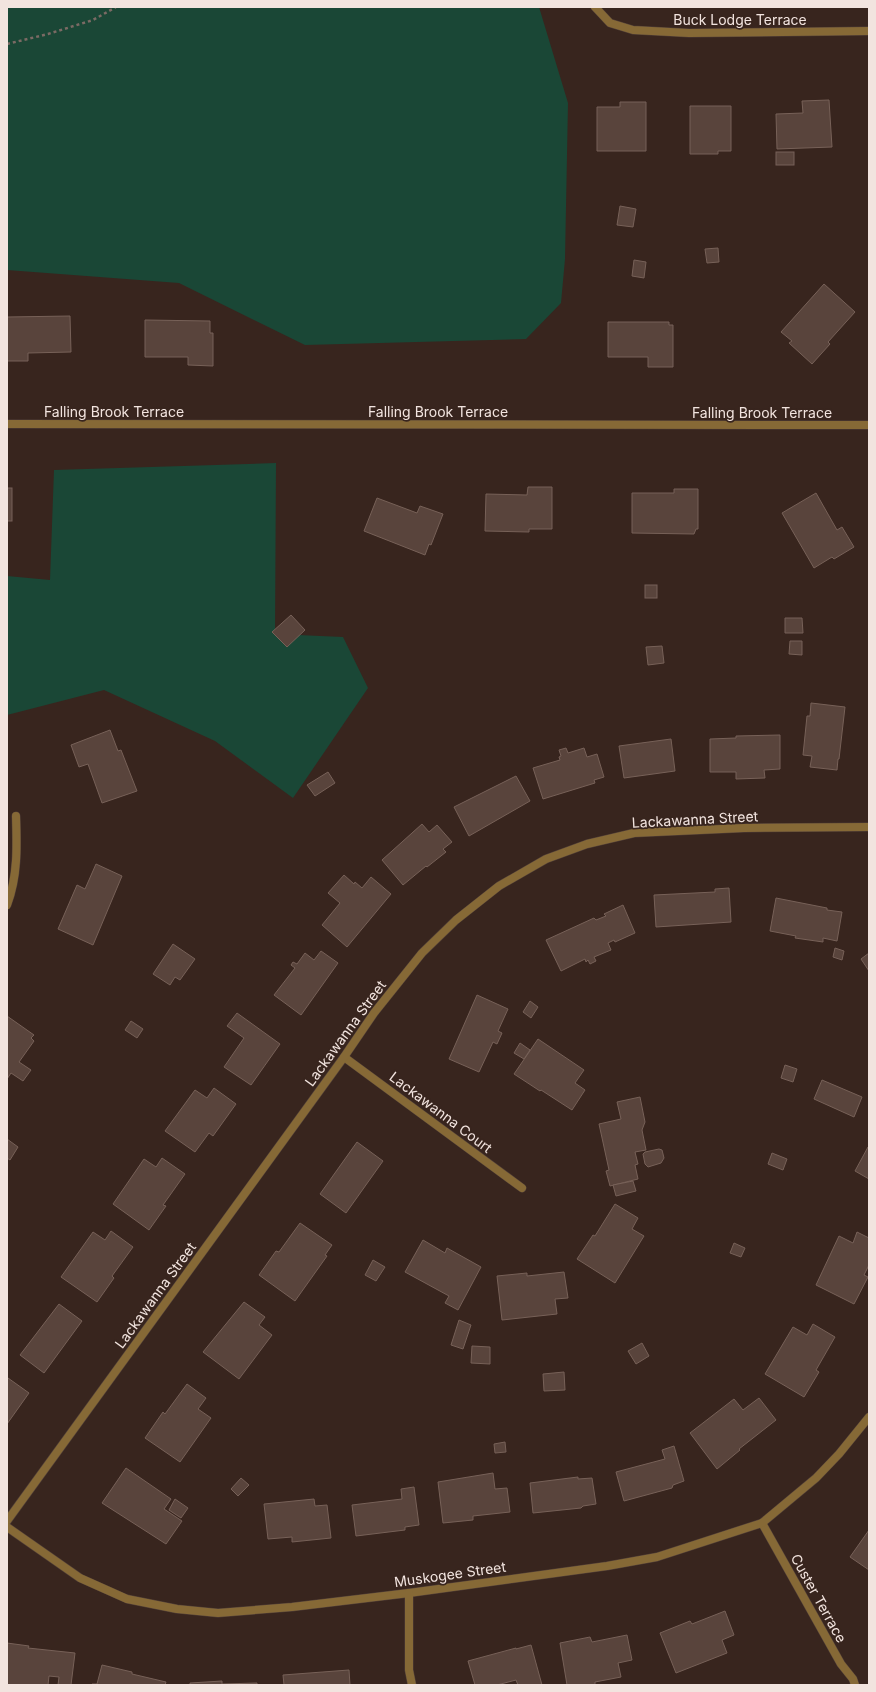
<svg xmlns="http://www.w3.org/2000/svg" width="876" height="1692" viewBox="0 0 876 1692" font-family="Inter,sans-serif">
	<style>
		.green { fill: #1a4736 }
		.building { fill: #59443c; stroke: #776158 }
		.lines { fill: none; stroke-linecap: round; stroke-linejoin: round }
		.minor-casing { stroke: #524039; stroke-width: 9 }
		.path { stroke: #7b6a64; stroke-width: 2.5; stroke-dasharray: 3 3; stroke-linecap: butt }
		.minor { stroke: #866936; stroke-width: 8 }
		.labels { text-anchor: middle; dominant-baseline: central; stroke-width: 3.5; stroke-linejoin: round; paint-order: stroke }
		.street-label { font-size: 14px; fill: #f2e4df; stroke: #38251e }
	</style>
	<rect width="100%" height="100%" fill="#38251e"/>
	<g class="green">
		<path d="M 7,7 L 539,7 L 568,103 L 565,259 L 561,303 L 526,339 L 305,345 L 179,283 L 7,270 Z"/>
		<path d="M 276,463 L 275,634 L 343,637 L 368,688 L 293,798 L 215,741 L 104,690 L 7,715 L 7,576 L 50,580 L 54,470 Z"/>
	</g>
	<g class="building">
		<path d="M 829,100 L 832,147 L 777,149 L 776,114 L 803,113 L 802,101 Z"/>
		<path d="M 620,102 L 646,102 L 646,151 L 597,151 L 597,107 L 620,107 Z"/>
		<path d="M 690,106 L 731,106 L 731,151 L 718,151 L 718,154 L 690,154 Z"/>
		<rect x="776" y="152" width="18" height="13"/>
		<path d="M 620,206 L 636,209 L 633,227 L 617,225 Z"/>
		<path d="M 718,248 L 719,262 L 707,263 L 705,249 Z"/>
		<path d="M 634,260 L 646,262 L 644,278 L 632,276 Z"/>
		<path d="M 824,284 L 855,312 L 828,342 L 830,344 L 812,364 L 789,343 L 792,341 L 781,332 Z"/>
		<path d="M 70,316 L 71,352 L 28,353 L 28,361 L 7,361 L 7,317 Z"/>
		<path d="M 145,320 L 210,321 L 210,333 L 213,333 L 213,366 L 188,365 L 188,357 L 145,357 Z"/>
		<path d="M 608,322 L 669,322 L 669,325 L 673,325 L 673,367 L 648,367 L 648,357 L 608,357 Z"/>
		<path d="M 528,487 L 552,487 L 552,529 L 529,529 L 529,532 L 485,531 L 486,494 L 527,495 Z"/>
		<rect x="7" y="488" width="5" height="33"/>
		<path d="M 674,489 L 698,489 L 698,529 L 696,529 L 694,534 L 632,533 L 632,493 L 674,493 Z"/>
		<path d="M 816,493 L 837,530 L 842,527 L 854,547 L 834,559 L 832,557 L 814,568 L 782,513 Z"/>
		<path d="M 377,498 L 417,513 L 420,506 L 443,514 L 431,545 L 429,544 L 425,555 L 364,531 Z"/>
		<rect x="645" y="585" width="12" height="13"/>
		<path d="M 291,615 L 305,630 L 287,647 L 272,632 Z"/>
		<path d="M 785,618 L 802,618 L 803,633 L 785,633 Z"/>
		<path d="M 790,641 L 802,641 L 802,655 L 789,654 Z"/>
		<path d="M 662,646 L 664,663 L 648,665 L 646,647 Z"/>
		<path d="M 811,703 L 845,707 L 839,759 L 838,759 L 837,770 L 810,767 L 812,756 L 803,755 L 807,716 L 810,716 Z"/>
		<path d="M 110,730 L 118,751 L 121,750 L 137,791 L 102,803 L 88,764 L 79,767 L 71,745 Z"/>
		<path d="M 780,735 L 780,769 L 764,770 L 765,778 L 736,779 L 736,772 L 710,772 L 710,739 L 736,738 L 736,736 Z"/>
		<path d="M 671,739 L 675,771 L 624,778 L 619,746 Z"/>
		<path d="M 566,748 L 568,753 L 584,748 L 587,757 L 597,754 L 604,777 L 594,780 L 595,783 L 543,799 L 533,768 L 560,760 L 559,757 L 561,756 L 559,750 Z"/>
		<path d="M 328,772 L 335,783 L 315,796 L 307,785 Z"/>
		<path d="M 516,776 L 530,801 L 469,836 L 454,807 Z"/>
		<path d="M 422,824 L 429,832 L 437,825 L 452,842 L 443,849 L 446,852 L 427,867 L 426,866 L 403,885 L 382,860 Z"/>
		<path d="M 96,864 L 122,876 L 93,945 L 58,929 L 77,885 L 85,889 Z"/>
		<path d="M 344,875 L 354,884 L 355,882 L 362,888 L 371,877 L 391,894 L 347,947 L 322,925 L 340,903 L 328,893 Z"/>
		<path d="M 729,888 L 731,922 L 656,927 L 654,895 L 715,892 L 715,889 Z"/>
		<path d="M 776,898 L 827,908 L 827,910 L 842,912 L 837,941 L 823,938 L 823,942 L 795,938 L 796,936 L 770,931 Z"/>
		<path d="M 623,905 L 635,933 L 615,942 L 614,940 L 608,943 L 611,950 L 594,957 L 596,961 L 590,964 L 588,960 L 586,962 L 585,959 L 561,971 L 546,940 L 594,918 L 596,920 L 606,916 L 604,914 Z"/>
		<path d="M 173,944 L 195,959 L 180,980 L 175,977 L 170,985 L 153,974 Z"/>
		<path d="M 835,948 L 844,951 L 842,960 L 833,957 Z"/>
		<path d="M 321,951 L 338,963 L 301,1015 L 274,995 L 295,968 L 291,965 L 293,962 L 297,964 L 305,953 L 314,960 Z"/>
		<path d="M 869,953 L 869,971 L 861,959 Z"/>
		<path d="M 477,995 L 508,1009 L 498,1031 L 502,1033 L 497,1044 L 493,1042 L 479,1072 L 449,1059 Z"/>
		<path d="M 530,1001 L 538,1007 L 531,1018 L 523,1012 Z"/>
		<path d="M 237,1013 L 280,1044 L 251,1085 L 224,1067 L 244,1038 L 227,1026 Z"/>
		<path d="M 7,1016 L 34,1035 L 31,1038 L 34,1041 L 19,1062 L 31,1070 L 23,1081 L 11,1073 L 7,1079 Z"/>
		<path d="M 131,1021 L 143,1029 L 137,1038 L 125,1030 Z"/>
		<path d="M 538,1039 L 584,1070 L 575,1083 L 585,1090 L 572,1110 L 541,1090 L 540,1091 L 514,1074 Z"/>
		<path d="M 520,1043 L 530,1050 L 524,1059 L 514,1053 Z"/>
		<path d="M 785,1065 L 797,1069 L 793,1082 L 781,1078 Z"/>
		<path d="M 822,1080 L 862,1097 L 854,1117 L 814,1099 Z"/>
		<path d="M 214,1088 L 236,1104 L 213,1136 L 209,1133 L 195,1152 L 165,1131 L 195,1090 L 207,1098 Z"/>
		<path d="M 640,1097 L 645,1122 L 642,1130 L 646,1150 L 635,1152 L 638,1164 L 635,1165 L 638,1179 L 610,1186 L 606,1171 L 609,1170 L 599,1124 L 621,1119 L 617,1102 Z"/>
		<path d="M 7,1139 L 18,1147 L 10,1160 L 7,1158 Z"/>
		<path d="M 357,1142 L 383,1161 L 346,1213 L 320,1194 Z"/>
		<path d="M 868,1147 L 869,1147 L 869,1179 L 855,1171 Z"/>
		<path d="M 659,1149 L 662,1150 L 664,1158 L 661,1163 L 648,1167 L 645,1164 L 643,1154 L 645,1152 Z"/>
		<path d="M 772,1153 L 787,1159 L 783,1170 L 768,1164 Z"/>
		<path d="M 162,1158 L 185,1174 L 163,1205 L 166,1206 L 149,1230 L 113,1204 L 144,1159 L 156,1167 Z"/>
		<path d="M 633,1181 L 636,1191 L 616,1196 L 613,1185 Z"/>
		<path d="M 615,1204 L 638,1218 L 632,1229 L 644,1236 L 615,1283 L 577,1259 L 593,1235 L 595,1236 Z"/>
		<path d="M 300,1223 L 332,1245 L 325,1255 L 327,1256 L 295,1301 L 259,1275 L 276,1251 L 279,1252 Z"/>
		<path d="M 111,1231 L 133,1247 L 112,1276 L 114,1278 L 97,1302 L 61,1277 L 93,1232 L 105,1240 Z"/>
		<path d="M 857,1232 L 869,1238 L 869,1265 L 864,1275 L 868,1277 L 854,1304 L 816,1285 L 839,1236 L 853,1243 Z"/>
		<path d="M 423,1240 L 445,1253 L 447,1248 L 481,1267 L 458,1310 L 445,1303 L 449,1296 L 405,1272 Z"/>
		<path d="M 734,1243 L 745,1248 L 741,1257 L 730,1253 Z"/>
		<path d="M 373,1260 L 385,1267 L 376,1281 L 365,1275 Z"/>
		<path d="M 564,1272 L 568,1298 L 555,1299 L 557,1314 L 502,1320 L 497,1276 L 527,1273 L 527,1276 Z"/>
		<path d="M 244,1302 L 265,1317 L 259,1325 L 272,1335 L 239,1379 L 203,1352 Z"/>
		<path d="M 59,1304 L 82,1321 L 44,1373 L 20,1355 Z"/>
		<path d="M 459,1320 L 471,1325 L 463,1349 L 451,1345 Z"/>
		<path d="M 813,1324 L 835,1337 L 816,1370 L 819,1372 L 804,1397 L 765,1374 L 793,1327 L 807,1335 Z"/>
		<path d="M 642,1343 L 649,1356 L 636,1364 L 628,1351 Z"/>
		<path d="M 472,1346 L 490,1347 L 490,1364 L 471,1363 Z"/>
		<path d="M 564,1372 L 565,1390 L 544,1391 L 543,1374 Z"/>
		<path d="M 8,1378 L 29,1393 L 7,1424 L 7,1380 Z"/>
		<path d="M 187,1384 L 206,1398 L 198,1409 L 211,1418 L 180,1462 L 145,1438 L 163,1412 L 165,1414 Z"/>
		<path d="M 759,1398 L 776,1420 L 739,1449 L 740,1450 L 717,1469 L 690,1433 L 734,1399 L 743,1410 Z"/>
		<path d="M 505,1442 L 506,1452 L 495,1453 L 494,1444 Z"/>
		<path d="M 674,1446 L 684,1481 L 673,1485 L 672,1488 L 624,1501 L 616,1472 L 665,1459 L 662,1450 Z"/>
		<path d="M 126,1468 L 171,1499 L 164,1509 L 182,1521 L 166,1544 L 102,1503 Z"/>
		<path d="M 493,1473 L 495,1489 L 507,1488 L 510,1512 L 473,1516 L 473,1520 L 443,1523 L 438,1482 Z"/>
		<path d="M 578,1477 L 578,1479 L 592,1478 L 596,1504 L 583,1506 L 581,1508 L 533,1513 L 530,1483 Z"/>
		<path d="M 241,1478 L 249,1485 L 238,1496 L 231,1489 Z"/>
		<path d="M 414,1487 L 419,1525 L 405,1527 L 405,1530 L 356,1536 L 352,1505 L 402,1499 L 401,1489 Z"/>
		<path d="M 175,1499 L 188,1508 L 181,1518 L 169,1510 Z"/>
		<path d="M 314,1499 L 315,1506 L 327,1505 L 331,1538 L 292,1542 L 292,1537 L 268,1539 L 264,1504 Z"/>
		<path d="M 869,1530 L 869,1570 L 850,1557 Z"/>
		<path d="M 725,1611 L 734,1635 L 722,1640 L 727,1653 L 676,1673 L 660,1633 L 690,1621 L 692,1624 Z"/>
		<path d="M 627,1635 L 632,1660 L 618,1663 L 621,1677 L 595,1682 L 595,1685 L 567,1685 L 560,1643 L 590,1637 L 592,1642 Z"/>
		<path d="M 7,1643 L 29,1646 L 28,1648 L 75,1653 L 71,1685 L 58,1685 L 59,1677 L 49,1676 L 48,1685 L 7,1685 Z"/>
		<path d="M 531,1645 L 542,1685 L 518,1685 L 516,1680 L 497,1685 L 475,1685 L 468,1661 L 516,1648 L 516,1649 Z"/>
		<path d="M 102,1665 L 132,1672 L 132,1674 L 166,1682 L 165,1685 L 92,1685 L 92,1684 L 97,1684 Z"/>
		<path d="M 349,1670 L 350,1685 L 284,1685 L 283,1675 Z"/>
		<path d="M 222,1681 L 222,1684 L 257,1683 L 257,1685 L 190,1685 L 190,1683 Z"/>
	</g>
	<g class="lines">
		<defs>
			<g id="minor">
				<path d="M 595,7 L 610,23 L 633,30 L 689,33 L 869,31"/>
				<path d="M 7,424 L 869,425"/>
				<path d="M 7,905 C 18,876 17,846 16,816"/>
				<path d="M 344,1057 L 522,1188"/>
				<path d="M 7,1521 L 344,1057 L 374,1013 L 422,953 L 456,920 L 499,886 L 546,859 L 587,844 L 634,833 L 744,828 L 869,827"/>
				<path d="M 762,1523 L 841,1664 L 853,1679 L 855,1685"/>
				<path d="M 7,1527 L 80,1578 L 127,1599 L 177,1609 L 218,1613 L 292,1607 L 409,1593 L 607,1566 L 657,1557 L 762,1523 L 816,1478 L 839,1454 L 869,1417"/>
				<path d="M 409,1593 L 409,1670 L 412,1685"/>
			</g>
		</defs>
		<use href="#minor" class="minor-casing"/>
		<path class="path" d="M 7,44 L 48,34 L 93,20 L 116,7"/>
		<use href="#minor" class="minor"/>
	</g>
	<g class="labels">
		<g class="street-label">
			<text x="740" y="19">Buck Lodge Terrace</text>
			<text x="114" y="411">Falling Brook Terrace</text>
			<text x="438" y="411">Falling Brook Terrace</text>
			<text x="762" y="412">Falling Brook Terrace</text>
			<text transform="translate(695 819) rotate(-3)">Lackawanna Street</text>
			<text transform="translate(345 1033) rotate(-54)">Lackawanna Street</text>
			<text transform="translate(441 1112) rotate(37)">Lackawanna Court</text>
			<text transform="translate(155 1295) rotate(-54)">Lackawanna Street</text>
			<text transform="translate(450 1574) rotate(-8)">Muskogee Street</text>
			<text transform="translate(819 1598) rotate(61)">Custer Terrace</text>
		</g>
	</g>
	<rect width="876" height="1692" fill="none" stroke="#f2e4df" stroke-width="16"/>
</svg>
